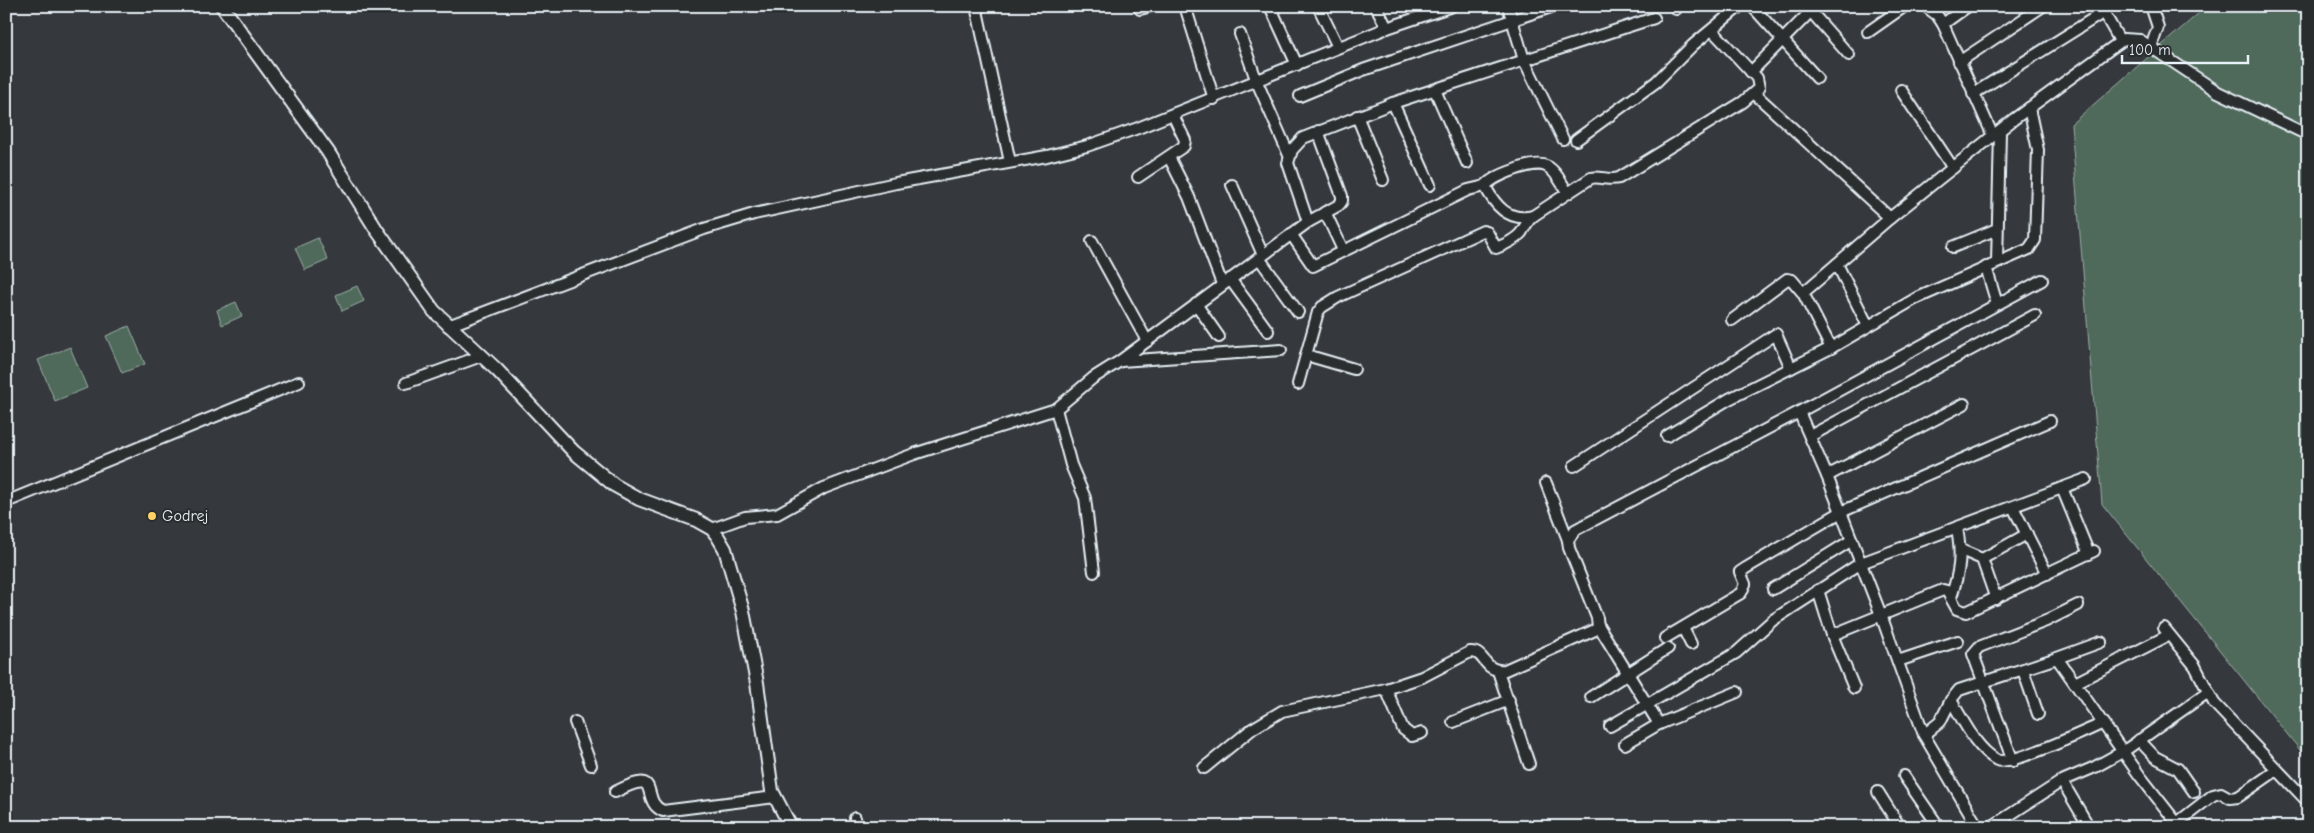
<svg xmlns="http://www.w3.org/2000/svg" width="2314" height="833" viewBox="0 0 2314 833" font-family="'Comic Neue',sans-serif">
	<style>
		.green { fill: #4f6b5a; stroke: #9caea9 }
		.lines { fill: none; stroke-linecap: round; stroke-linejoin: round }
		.minor-casing { stroke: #e8f1f8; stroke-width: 14 }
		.tertiary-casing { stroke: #e8f1f8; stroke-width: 16 }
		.minor { stroke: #2a2d2e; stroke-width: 10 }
		.tertiary { stroke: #2a2d2e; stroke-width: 12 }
		.poi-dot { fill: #ffd166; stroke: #2a2d2e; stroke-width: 2 }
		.labels { text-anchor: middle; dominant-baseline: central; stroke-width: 4; stroke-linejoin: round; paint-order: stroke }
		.poi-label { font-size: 16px; fill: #e8f1f8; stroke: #2a2d2e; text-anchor: start }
	</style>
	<rect width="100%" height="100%" fill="#35383c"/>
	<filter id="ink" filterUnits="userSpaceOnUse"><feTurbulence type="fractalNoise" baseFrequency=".02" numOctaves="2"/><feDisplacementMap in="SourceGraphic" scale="10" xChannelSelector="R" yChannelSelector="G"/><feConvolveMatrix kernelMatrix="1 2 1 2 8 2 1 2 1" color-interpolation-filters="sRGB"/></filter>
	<g filter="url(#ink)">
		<g class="green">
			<path d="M 2207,6 L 2308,6 L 2308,760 L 2102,504 L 2071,124 Z"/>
			<path d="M 318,238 L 328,260 L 305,270 L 295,248 Z"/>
			<path d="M 357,286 L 364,301 L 342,311 L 336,295 Z"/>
			<path d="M 236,302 L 242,316 L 222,325 L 217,310 Z"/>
			<path d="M 129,326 L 145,364 L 122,373 L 106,336 Z"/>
			<path d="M 70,347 L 87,388 L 55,401 L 38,360 Z"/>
		</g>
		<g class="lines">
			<defs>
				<g id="minor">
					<path d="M 976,6 L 1010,162"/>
					<path d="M 1185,6 L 1214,99"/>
					<path d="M 1270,6 L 1297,65"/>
					<path d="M 1318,6 L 1338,47"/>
					<path d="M 1376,6 L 1387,28"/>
					<path d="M 1508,6 L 1524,60 L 1563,139"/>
					<path d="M 1675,6 L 1676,9"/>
					<path d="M 1752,6 L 1817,78"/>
					<path d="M 1806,6 L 1849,55"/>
					<path d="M 1925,6 L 1937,15 L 1943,24 L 1993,136"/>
					<path d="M 2100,6 L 2120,41"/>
					<path d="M 1140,9 L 1152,6"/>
					<path d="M 1943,24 L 1968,6"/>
					<path d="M 1868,32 L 1905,6"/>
					<path d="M 1240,34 L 1257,82 L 1289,155"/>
					<path d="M 2151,47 L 2158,27 L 2151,6"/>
					<path d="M 1959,62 L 2043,6"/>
					<path d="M 1751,72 L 1810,12"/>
					<path d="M 1435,90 L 1467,163"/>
					<path d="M 1901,90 L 1953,168"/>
					<path d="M 1755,94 L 1890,218"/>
					<path d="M 1973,94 L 2104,12"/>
					<path d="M 1300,96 L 1363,70 L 1554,6"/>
					<path d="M 1393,103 L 1430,185"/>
					<path d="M 1357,116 L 1383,180"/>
					<path d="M 1576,140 L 1656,82 L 1693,45 L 1740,6"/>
					<path d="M 1169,157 L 1189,197 L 1222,284"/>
					<path d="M 1138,177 L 1184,146 L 1185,140 L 1173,115"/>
					<path d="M 1232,185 L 1263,255"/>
					<path d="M 1485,186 C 1493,176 1534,160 1546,166 C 1556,170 1562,185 1568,193"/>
					<path d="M 1325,212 L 1343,250"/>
					<path d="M 1308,222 L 1288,163 L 1292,150 L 1303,138 L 1393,103 L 1654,18"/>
					<path d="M 1291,234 L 1313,266 L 1468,190 L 1485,186 C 1495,206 1509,222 1533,216 L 1591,178 C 1601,176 1609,181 1619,178 L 1743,102 L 1759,88 L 1757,78 L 1712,30"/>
					<path d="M 1092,241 L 1147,341"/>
					<path d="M 1953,247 L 1997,229"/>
					<path d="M 1259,258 L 1298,312"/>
					<path d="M 1997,262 L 2000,132"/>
					<path d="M 1837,264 L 1868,326"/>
					<path d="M 1986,267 L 1997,304"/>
					<path d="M 1230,279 L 1268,331"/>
					<path d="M 1196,304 L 1219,337"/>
					<path d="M 1732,320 L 1787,279 L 1792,280 L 1803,293"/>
					<path d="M 448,326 L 704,229 L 754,214 L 896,183 L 1047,156 L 1087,146 L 1138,128 L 1387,28 L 1452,6"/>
					<path d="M 1831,348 L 1803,293 L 1890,218 L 2014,119 L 2124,39 L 2140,40 L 2218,92 L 2308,135"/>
					<path d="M 1306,355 L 1354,369"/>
					<path d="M 1121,361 L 1281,350"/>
					<path d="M 406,383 L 481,356"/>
					<path d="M 1298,384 L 1318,312 L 1322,307 L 1338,297 L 1483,231 L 1487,232 L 1496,248 C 1504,245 1515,240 1521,233 C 1525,227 1527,221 1533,216"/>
					<path d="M 1056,409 L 1071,465 L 1085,498 L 1094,572"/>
					<path d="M 1799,412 L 1827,476 L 1881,615 L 1924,735 L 1978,827"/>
					<path d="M 1667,436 L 1729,399 L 1831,348 L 1915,299 L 2029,249 L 2035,240 L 2038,150 L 2029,108"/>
					<path d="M 1810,436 L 2035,315"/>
					<path d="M 1574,466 L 1776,334 L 1791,368"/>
					<path d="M 1827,476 L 1964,404"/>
					<path d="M 1546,483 L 1568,540"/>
					<path d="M 2062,488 L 2089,554"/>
					<path d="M 6,502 L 299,382"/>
					<path d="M 2013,507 L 2047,574"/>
					<path d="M 712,529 L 745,517 L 777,514 L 824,488 L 914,454 L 1056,409 L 1093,378 L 1120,361 L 1308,222 L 1339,205 L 1342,201 L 1342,196 L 1318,131"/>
					<path d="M 1961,550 L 1982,559 L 1996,599"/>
					<path d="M 1982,559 L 2027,534"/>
					<path d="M 1773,589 L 1852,540"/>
					<path d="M 1818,590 L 1832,635 L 1854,688"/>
					<path d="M 1951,597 C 1960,571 1962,555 1957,528"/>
					<path d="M 1598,625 L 1659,724 L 1737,692"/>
					<path d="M 1683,628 L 1691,644"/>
					<path d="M 2164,628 L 2195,666 L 2214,703 L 2308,802"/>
					<path d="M 1832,635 L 1943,590 L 1947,591 L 1957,609 L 1966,612 L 2094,551"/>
					<path d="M 1665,638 L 1741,593 L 1745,584 L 1740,572 L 1746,568 L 1841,512 L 2050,421"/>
					<path d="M 2057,658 L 2140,776 L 2180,827"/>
					<path d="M 1898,661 L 1958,641"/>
					<path d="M 2023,670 L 2038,714"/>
					<path d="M 1498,671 L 1529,764"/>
					<path d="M 2075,683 L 2169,635"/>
					<path d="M 1386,689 L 1403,729 L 1412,736 L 1422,733"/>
					<path d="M 1591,697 L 1668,648"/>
					<path d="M 1951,700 C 1963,720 1976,749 1997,760 C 2010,767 2087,730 2104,723"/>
					<path d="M 575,722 L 591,765"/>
					<path d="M 1453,722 L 1509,700"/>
					<path d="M 1610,726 L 1736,653 L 1773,620 L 1861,563 L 2086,479"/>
					<path d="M 1924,735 L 1940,722 L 1951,700 L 1959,690 L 2057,658 L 2101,642"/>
					<path d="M 2139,740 L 2155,757 L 2178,769 L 2194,792"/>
					<path d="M 1625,744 L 1659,724"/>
					<path d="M 2013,761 L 1973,654 L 1979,647 L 2046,621 L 2078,605"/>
					<path d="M 1204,768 L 1252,729 L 1282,711 L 1386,689 L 1422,677 L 1470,652 C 1486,651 1483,673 1505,670 L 1595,630 L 1598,627 L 1597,618 L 1569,548 L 1568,540 L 1575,530 L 1799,412 L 2042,280"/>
					<path d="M 1904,776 L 1939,827"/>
					<path d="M 2062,781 L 2089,827"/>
					<path d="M 615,792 C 665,766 638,800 663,811 L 775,797"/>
					<path d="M 1878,792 L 1900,827"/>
					<path d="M 855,818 L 857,827"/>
					<path d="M 2177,823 L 2213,795 L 2221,793 L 2230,798 L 2238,797 L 2277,770"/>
					<path d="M 1991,827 L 2062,781 L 2095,767 L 2124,751 L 2207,693"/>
				</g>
				<path id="tertiary" d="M 222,6 L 328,152 L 376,229 L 434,311 L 497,370 L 574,452 L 614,485 L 639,499 L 696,520 L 712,529 L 718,537 L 725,549 L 743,611 L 757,683 L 772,791 L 791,827"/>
			</defs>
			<use href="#minor" class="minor-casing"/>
			<use href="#tertiary" class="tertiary-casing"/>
			<use href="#minor" class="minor"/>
			<use href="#tertiary" class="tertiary"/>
		</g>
	</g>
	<circle class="poi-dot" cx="152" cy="516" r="5"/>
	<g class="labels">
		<g class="poi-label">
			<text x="162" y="516">Godrej</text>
		</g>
	</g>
	<rect width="2314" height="833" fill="none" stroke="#2a2d2e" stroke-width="25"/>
	<rect x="12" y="12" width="2289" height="808" fill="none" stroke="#e8f1f8" stroke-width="2" filter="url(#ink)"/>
	<path d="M2122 55v8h126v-8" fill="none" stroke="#e8f1f8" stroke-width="2.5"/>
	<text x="2129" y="55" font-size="15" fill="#e8f1f8" stroke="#2a2d2e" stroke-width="4" paint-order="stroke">100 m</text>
</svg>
